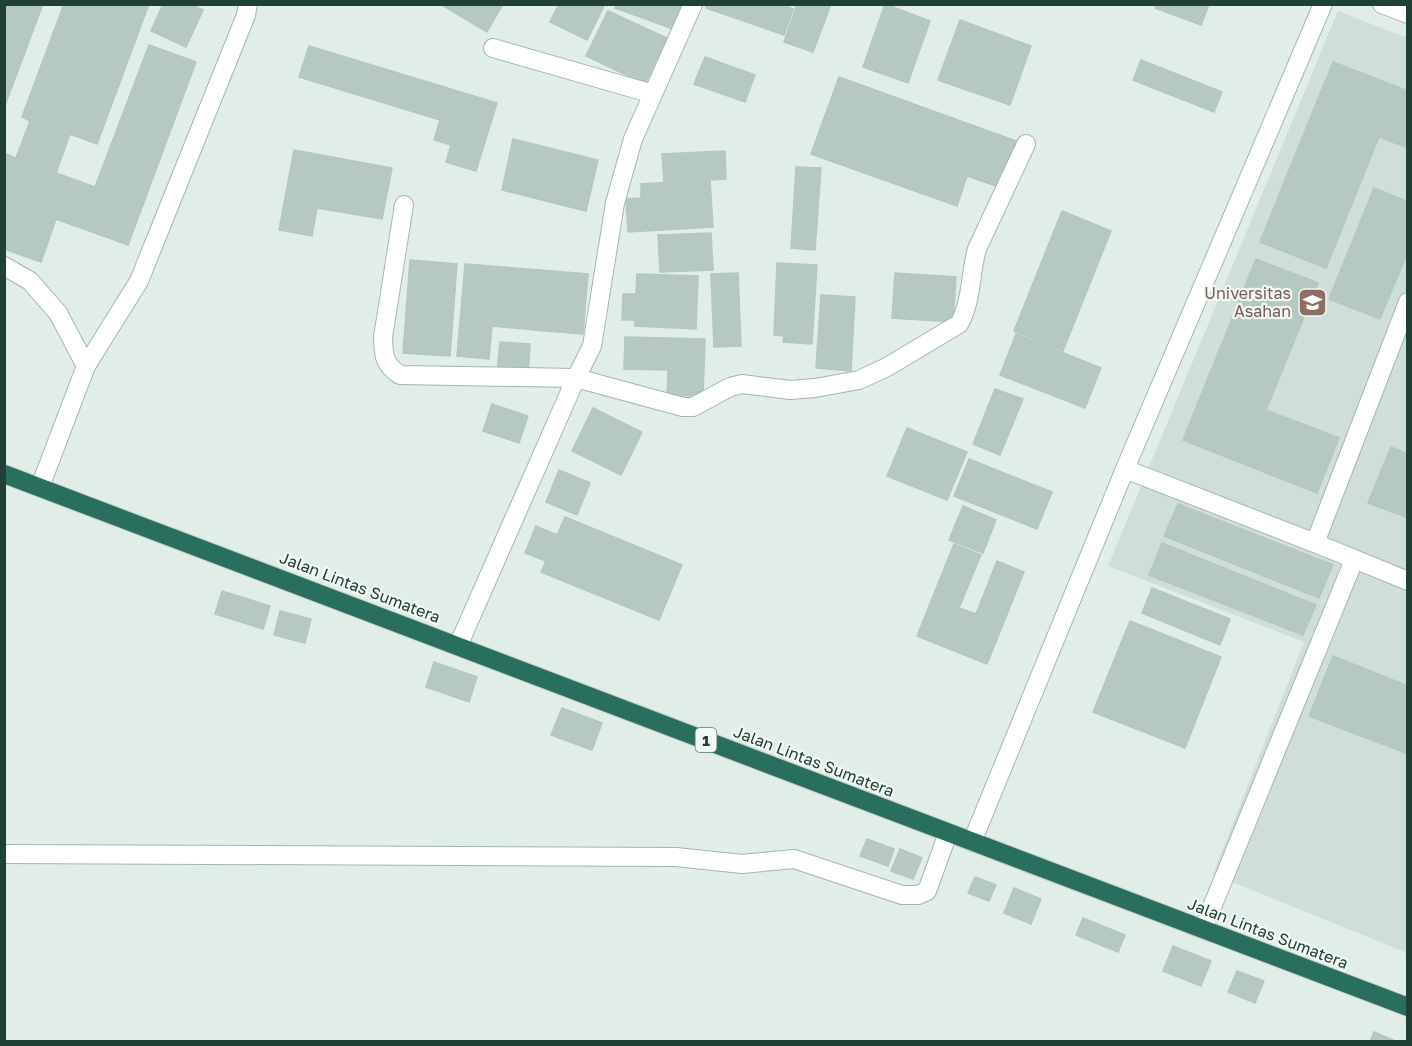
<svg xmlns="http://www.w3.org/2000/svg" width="1412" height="1046" viewBox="0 0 1412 1046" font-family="'Golos Text',sans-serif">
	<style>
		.built { fill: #cfded6 }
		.building { fill: #b6c9c0; stroke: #b3c8be; stroke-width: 1.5 }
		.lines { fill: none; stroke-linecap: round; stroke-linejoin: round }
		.minor-casing { stroke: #a3b6ae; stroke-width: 20 }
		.highway-casing { stroke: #c0cac7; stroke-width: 20 }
		.minor { stroke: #fff; stroke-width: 18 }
		.highway { stroke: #28705d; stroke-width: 18 }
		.labels { text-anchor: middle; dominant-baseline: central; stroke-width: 4.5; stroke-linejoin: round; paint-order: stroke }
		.shield { fill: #f2f9f5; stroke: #5e786f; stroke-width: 1.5 }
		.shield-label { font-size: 15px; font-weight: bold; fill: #1f4036 }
		.education-label { font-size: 16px; fill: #785e54; stroke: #f2f9f5; text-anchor: end }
		.street-label { font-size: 16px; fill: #1f4036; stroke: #f2f9f5 }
	</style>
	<rect width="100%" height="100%" fill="#e1ede7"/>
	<path class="built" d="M 1338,11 L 1407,38 L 1407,953 L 1213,874 L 1304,642 L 1108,566 Z"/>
	<g class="building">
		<path d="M 4,4 L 43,4 L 4,108 Z"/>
		<path d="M 64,4 L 149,4 L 97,144 L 70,134 L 56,173 L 95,187 L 149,45 L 196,62 L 128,245 L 56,219 L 41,262 L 4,249 L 4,153 L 16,158 L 30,121 L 22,117 Z"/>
		<path d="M 163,4 L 190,4 L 203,10 L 186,47 L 151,31 Z"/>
		<path d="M 440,4 L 503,4 L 487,32 Z"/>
		<path d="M 559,4 L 605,4 L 587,40 L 550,22 Z"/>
		<path d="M 616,4 L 682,4 L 673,29 L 615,8 Z"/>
		<path d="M 707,4 L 781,4 L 793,9 L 784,35 L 706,8 Z"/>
		<path d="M 797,4 L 831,4 L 813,52 L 784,42 Z"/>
		<path d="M 885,4 L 930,21 L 908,83 L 863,67 Z"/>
		<path d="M 1157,4 L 1203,4 L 1208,7 L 1201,25 L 1155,8 Z"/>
		<path d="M 608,11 L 667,38 L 645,84 L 586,56 Z"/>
		<path d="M 960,20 L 1031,46 L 1010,105 L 938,80 Z"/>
		<path d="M 309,46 L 497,103 L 476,171 L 446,162 L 451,145 L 434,140 L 440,120 L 299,77 Z"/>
		<path d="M 705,57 L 755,75 L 745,102 L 694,84 Z"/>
		<path d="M 1141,60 L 1222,92 L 1214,112 L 1133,80 Z"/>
		<path d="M 1333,62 L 1408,91 L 1408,148 L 1379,137 L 1326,268 L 1260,242 Z"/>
		<path d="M 839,77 L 1016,141 L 999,187 L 967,176 L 957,206 L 811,154 Z"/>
		<path d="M 513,139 L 598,160 L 586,211 L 502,190 Z"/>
		<path d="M 294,150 L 392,168 L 382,219 L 317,208 L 312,236 L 279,230 Z"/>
		<path d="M 725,151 L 726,179 L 664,183 L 662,154 Z"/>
		<path d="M 796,167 L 821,168 L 815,250 L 791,248 Z"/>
		<path d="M 710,180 L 713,227 L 628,232 L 626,199 L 641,198 L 641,184 Z"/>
		<path d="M 1374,188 L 1408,202 L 1408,251 L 1380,319 L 1329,299 Z"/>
		<path d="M 1062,211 L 1111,231 L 1063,351 L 1014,331 Z"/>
		<path d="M 711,233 L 713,270 L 660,272 L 658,235 Z"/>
		<path d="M 1256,259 L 1318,283 L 1266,410 L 1339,438 L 1317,493 L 1183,440 Z"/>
		<path d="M 410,260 L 457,264 L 450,356 L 403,353 Z"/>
		<path d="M 777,263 L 817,265 L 812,344 L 783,342 L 784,336 L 774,335 Z"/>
		<path d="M 465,264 L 540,270 L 535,330 L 492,326 L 489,359 L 457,356 Z"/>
		<path d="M 540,270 L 588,274 L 583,334 L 535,330 Z"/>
		<path d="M 738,273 L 741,346 L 714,347 L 711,274 Z"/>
		<path d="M 895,273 L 956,277 L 953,322 L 892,318 Z"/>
		<path d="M 637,274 L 698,276 L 696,329 L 635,326 L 635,320 L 622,320 L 623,294 L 636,294 Z"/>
		<path d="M 821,295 L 855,297 L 851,371 L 816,368 Z"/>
		<path d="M 1016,334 L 1101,368 L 1085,408 L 1000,375 Z"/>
		<path d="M 625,337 L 705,339 L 703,396 L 667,395 L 668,370 L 624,369 Z"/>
		<path d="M 500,342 L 530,344 L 528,376 L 497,374 Z"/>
		<path d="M 995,389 L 1023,399 L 1000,455 L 973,444 Z"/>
		<path d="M 492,404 L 528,416 L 519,443 L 483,431 Z"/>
		<path d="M 593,408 L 642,432 L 621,475 L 572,451 Z"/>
		<path d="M 907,428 L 967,452 L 947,500 L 887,476 Z"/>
		<path d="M 1391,447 L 1408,454 L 1408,518 L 1368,503 Z"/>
		<path d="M 969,459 L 1052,492 L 1037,529 L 954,496 Z"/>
		<path d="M 559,470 L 590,483 L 577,515 L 546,502 Z"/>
		<path d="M 1178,504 L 1333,565 L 1319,598 L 1164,536 Z"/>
		<path d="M 963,506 L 996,520 L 983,553 L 949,540 Z"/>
		<path d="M 565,517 L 682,565 L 659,620 L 541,572 L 546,561 L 525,553 L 536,526 L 557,535 Z"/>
		<path d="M 1162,543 L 1316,605 L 1303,635 L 1149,575 Z"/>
		<path d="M 954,544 L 981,555 L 959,608 L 976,614 L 997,561 L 1024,572 L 987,664 L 917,636 Z"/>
		<path d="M 1152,588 L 1230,619 L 1220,645 L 1142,613 Z"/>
		<path d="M 222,591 L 270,606 L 263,629 L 215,614 Z"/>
		<path d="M 280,611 L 311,619 L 305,643 L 274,635 Z"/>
		<path d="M 1130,621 L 1221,657 L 1185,748 L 1093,712 Z"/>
		<path d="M 1333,656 L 1408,686 L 1408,754 L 1309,716 Z"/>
		<path d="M 434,662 L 477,677 L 469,702 L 426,687 Z"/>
		<path d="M 562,708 L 602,723 L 592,750 L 551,735 Z"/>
		<path d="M 867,839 L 894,849 L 888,866 L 860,856 Z"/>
		<path d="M 900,849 L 922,858 L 913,879 L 891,871 Z"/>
		<path d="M 975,877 L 996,885 L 989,901 L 968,893 Z"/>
		<path d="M 1014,888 L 1041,899 L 1031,924 L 1004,913 Z"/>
		<path d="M 1083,918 L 1125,935 L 1118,952 L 1076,935 Z"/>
		<path d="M 1173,946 L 1211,961 L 1201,986 L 1163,971 Z"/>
		<path d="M 1237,971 L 1264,981 L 1255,1003 L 1228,992 Z"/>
		<path d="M 1374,1032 L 1398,1042 L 1370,1042 Z"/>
	</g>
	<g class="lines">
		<defs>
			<g id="minor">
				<path d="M 1382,4 L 1408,14"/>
				<path d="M 493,48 L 653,94"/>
				<path d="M 404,205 L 383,337 C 384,357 383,363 400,375 L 576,378 L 683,407 L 693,407 L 730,387 L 742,384 L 790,390 L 815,388 L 859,380 L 887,367 L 959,324 C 972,302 970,273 977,249 L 1026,144"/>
				<path d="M 4,266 L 30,281 L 58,313 L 86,366"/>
				<path d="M 1125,469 L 1315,543 L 1408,581"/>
				<path d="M 40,487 L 86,366 L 139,281 L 246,15 L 248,4"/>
				<path d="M 1315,543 L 1408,302"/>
				<path d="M 458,646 L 576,378 L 592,346 L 615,203 L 633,139 L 693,4"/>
				<path d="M 972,842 L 1125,469 L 1323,4"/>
				<path d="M 4,854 L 676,857 L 742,864 L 794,859 L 902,895 L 918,895 L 927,891 L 948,833"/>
				<path d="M 1203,929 L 1354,560"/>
			</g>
			<path id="highway" d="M 4,474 L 1408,1007"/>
		</defs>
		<use href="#minor" class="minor-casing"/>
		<use href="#highway" class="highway-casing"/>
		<use href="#minor" class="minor"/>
		<use href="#highway" class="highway"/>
	</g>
	<defs>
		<symbol id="university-square" viewBox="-11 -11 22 22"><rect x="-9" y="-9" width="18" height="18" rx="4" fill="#8d6e63" stroke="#f2f9f5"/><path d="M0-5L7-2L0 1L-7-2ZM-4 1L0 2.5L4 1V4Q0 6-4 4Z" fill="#fff"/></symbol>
	</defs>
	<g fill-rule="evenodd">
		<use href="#university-square" x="1296" y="286" width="33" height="33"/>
	</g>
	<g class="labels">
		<rect class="shield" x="695.5" y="728" width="21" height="24" rx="4.5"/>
		<g class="shield-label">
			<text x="706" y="740">1</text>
		</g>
		<g class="education-label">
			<text x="1291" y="293">Universitas<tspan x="1291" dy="18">Asahan</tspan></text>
		</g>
		<g class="street-label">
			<text transform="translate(360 587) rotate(21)">Jalan Lintas Sumatera</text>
			<text transform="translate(814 761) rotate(21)">Jalan Lintas Sumatera</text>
			<text transform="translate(1268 933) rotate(21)">Jalan Lintas Sumatera</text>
		</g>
	</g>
	<rect width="1412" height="1046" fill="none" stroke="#1f4036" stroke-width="12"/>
</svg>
